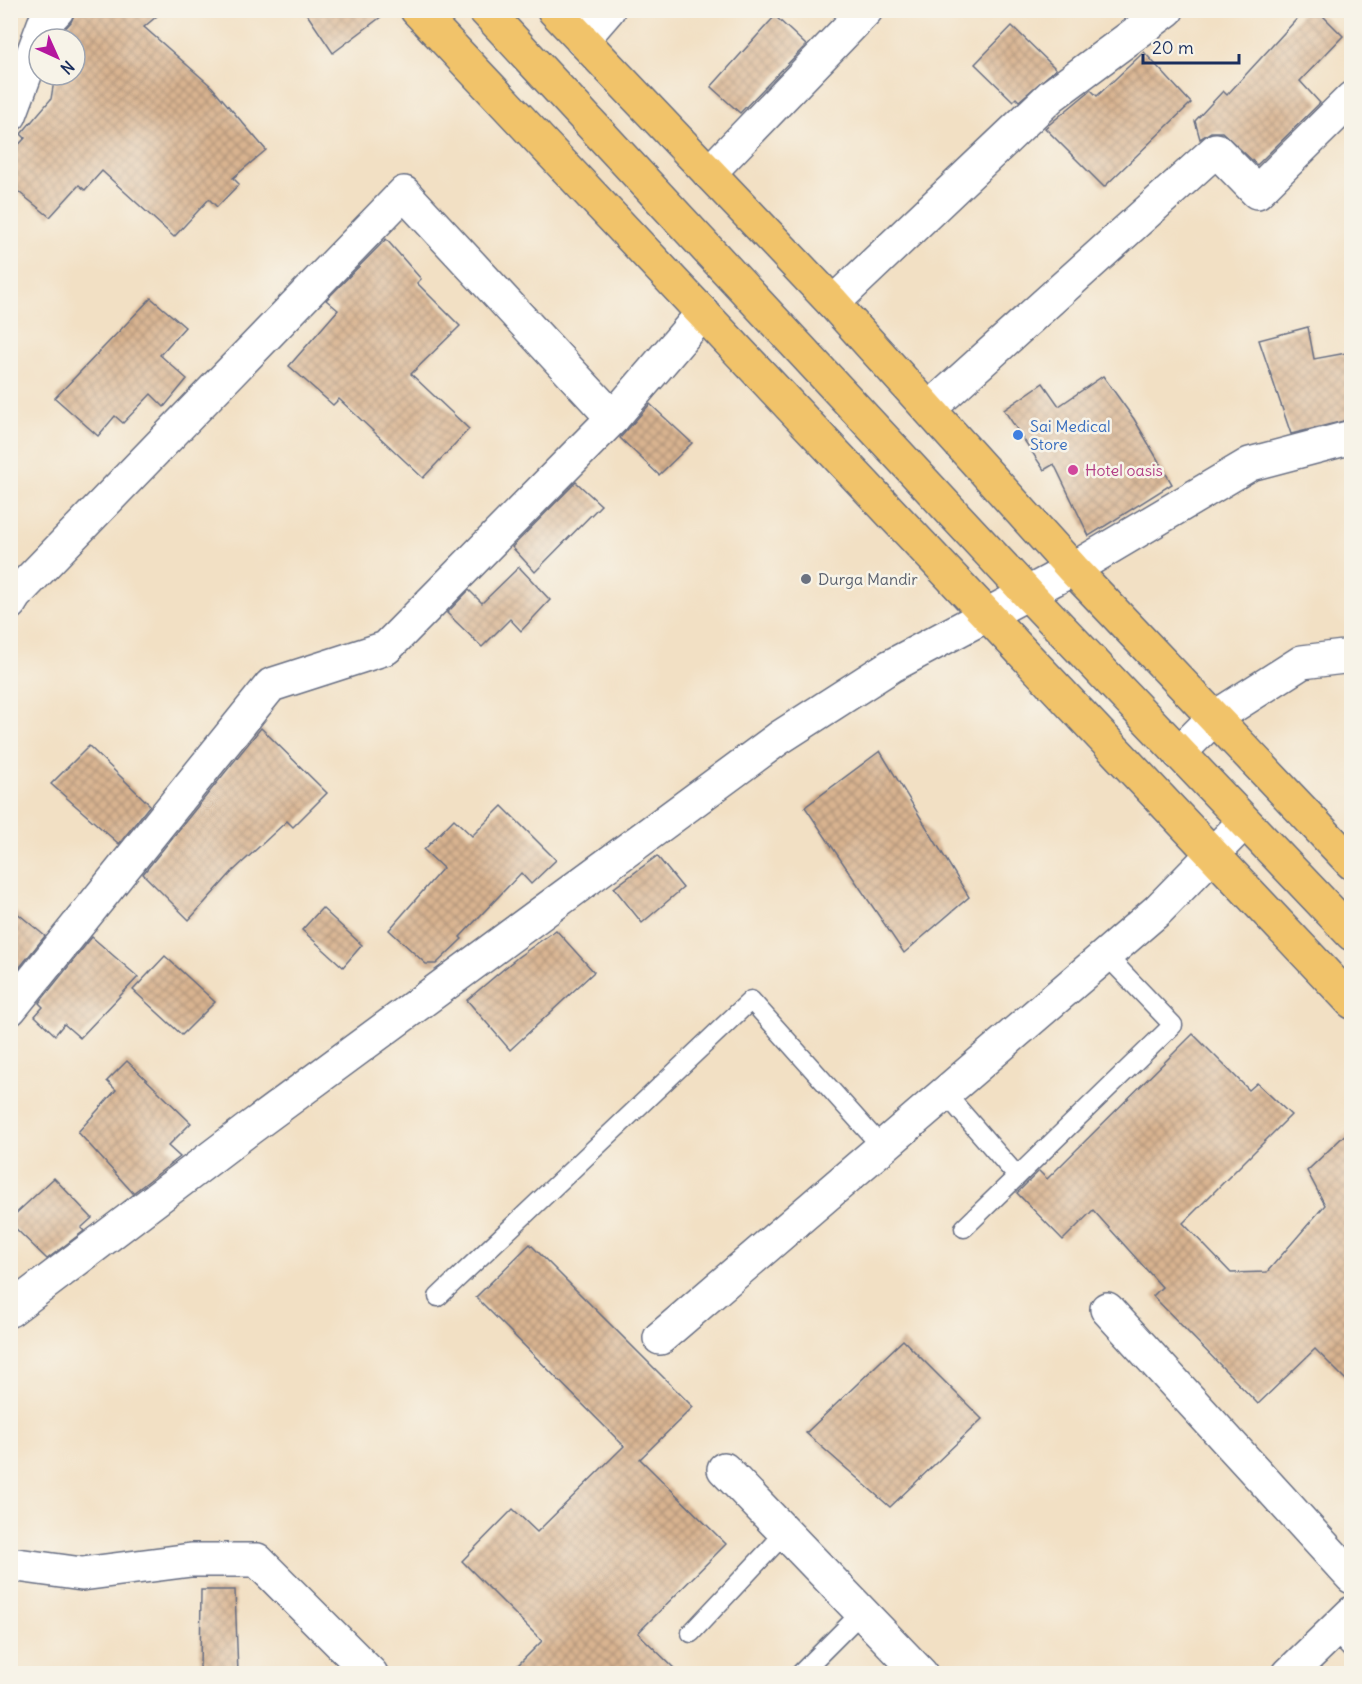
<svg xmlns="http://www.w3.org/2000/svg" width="1362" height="1684" viewBox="0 0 1362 1684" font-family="Delius,sans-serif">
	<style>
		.building { fill: url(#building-cross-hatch) }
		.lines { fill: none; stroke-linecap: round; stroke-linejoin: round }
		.service-casing { stroke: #666d82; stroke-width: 21 }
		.minor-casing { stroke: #666d82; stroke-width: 36 }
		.trunk-casing { stroke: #666d82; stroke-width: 36 }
		.service { stroke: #fff; stroke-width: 18 }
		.minor { stroke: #fff; stroke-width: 33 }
		.trunk { stroke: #f1c36a; stroke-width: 33 }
		.shop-dot { fill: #3f7fe0; stroke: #f7f3e8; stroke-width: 2 }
		.hotel-dot { fill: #d1479c; stroke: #f7f3e8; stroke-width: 2 }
		.worship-dot { fill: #6b7280; stroke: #f7f3e8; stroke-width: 2 }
		.labels { text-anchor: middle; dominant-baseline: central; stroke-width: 5; stroke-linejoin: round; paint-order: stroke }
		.shop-label { font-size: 16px; fill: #366cbe; stroke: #f7f3e8; text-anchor: start }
		.hotel-label { font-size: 16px; fill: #b23c85; stroke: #f7f3e8; text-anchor: start }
		.worship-label { font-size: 16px; fill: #5b616d; stroke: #f7f3e8; text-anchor: start }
	</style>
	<defs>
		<pattern id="building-cross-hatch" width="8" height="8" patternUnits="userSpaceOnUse" patternTransform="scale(1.5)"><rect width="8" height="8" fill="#d9b490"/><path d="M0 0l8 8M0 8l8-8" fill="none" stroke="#af9379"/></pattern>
	</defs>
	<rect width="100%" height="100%" fill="#f7f3e8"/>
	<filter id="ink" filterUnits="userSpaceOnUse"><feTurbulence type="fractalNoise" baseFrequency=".0167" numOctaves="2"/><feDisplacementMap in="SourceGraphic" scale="12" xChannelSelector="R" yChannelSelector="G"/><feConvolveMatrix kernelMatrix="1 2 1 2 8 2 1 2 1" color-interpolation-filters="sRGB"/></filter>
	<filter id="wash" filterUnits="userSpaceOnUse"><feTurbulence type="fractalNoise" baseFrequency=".008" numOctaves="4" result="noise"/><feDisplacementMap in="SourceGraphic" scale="24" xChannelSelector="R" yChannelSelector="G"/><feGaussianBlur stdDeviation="1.35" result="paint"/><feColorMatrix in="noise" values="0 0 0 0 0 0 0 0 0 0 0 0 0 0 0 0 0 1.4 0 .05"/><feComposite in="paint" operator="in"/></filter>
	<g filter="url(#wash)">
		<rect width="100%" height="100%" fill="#f2e0c4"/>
		<g id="blocks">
			<g class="building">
				<path d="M 76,10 L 164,10 L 144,27 L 212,87 L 266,150 L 233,178 L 239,184 L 217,207 L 209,199 L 174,237 L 102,171 L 85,190 L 79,185 L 50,217 L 10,185 L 10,154 L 25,138 L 21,134 L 51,99 L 55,75 L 75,75 L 75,39 L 61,39 L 62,32 L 71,22 Z"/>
				<path d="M 304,10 L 390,10 L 333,53 Z"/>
				<path d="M 1305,10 L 1317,10 L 1343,36 L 1300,81 L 1320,103 L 1257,165 L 1222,132 L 1211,132 L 1200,139 L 1195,121 L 1223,91 L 1227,95 Z"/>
				<path d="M 775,16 L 806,45 L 740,113 L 711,87 Z"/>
				<path d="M 1012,26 L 1056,69 L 1019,101 L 1016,98 L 1013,101 L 975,64 Z"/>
				<path d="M 1144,52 L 1191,103 L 1104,187 L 1045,128 L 1091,90 L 1097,96 Z"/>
				<path d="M 386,239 L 421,279 L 417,283 L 460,326 L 411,374 L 469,429 L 423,478 L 339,399 L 333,405 L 289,366 L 338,310 L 326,300 Z"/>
				<path d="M 151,298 L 185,327 L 160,355 L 187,379 L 164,407 L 151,394 L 123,423 L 115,416 L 98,436 L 55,398 Z"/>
				<path d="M 1308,327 L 1314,359 L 1352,352 L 1352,419 L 1291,434 L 1259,340 Z"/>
				<path d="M 1103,376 L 1134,419 L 1172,484 L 1089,536 L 1054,464 L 1044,470 L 1004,410 L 1043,383 L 1059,406 Z"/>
				<path d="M 650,404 L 692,443 L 659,475 L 620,438 Z"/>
				<path d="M 576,482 L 601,505 L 535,572 L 512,547 Z"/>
				<path d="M 519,567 L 550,600 L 521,631 L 510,619 L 482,647 L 447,613 L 469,590 L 482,603 Z"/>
				<path d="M 261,728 L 327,793 L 293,827 L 287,821 L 232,872 L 189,920 L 143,874 Z"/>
				<path d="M 89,746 L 150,805 L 119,844 L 51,784 Z"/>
				<path d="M 880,751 L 969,897 L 904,953 L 805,807 Z"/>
				<path d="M 502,806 L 556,860 L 531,884 L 521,873 L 460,937 L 462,939 L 436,964 L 426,964 L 389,930 L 443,868 L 424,850 L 454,819 L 472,836 Z"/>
				<path d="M 657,856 L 683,888 L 642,923 L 614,888 Z"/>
				<path d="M 10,907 L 45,936 L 12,977 L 10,976 Z"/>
				<path d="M 322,908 L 362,945 L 343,967 L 302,930 Z"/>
				<path d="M 556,930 L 594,972 L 510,1050 L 467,1000 L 518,957 Z"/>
				<path d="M 92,937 L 138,977 L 80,1038 L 64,1024 L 55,1035 L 35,1016 L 43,1007 L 39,1003 Z"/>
				<path d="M 165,956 L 215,1002 L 182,1035 L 133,990 Z"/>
				<path d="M 1193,1034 L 1249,1090 L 1257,1083 L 1291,1115 L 1183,1223 L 1231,1273 L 1267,1272 L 1325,1205 L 1307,1171 L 1352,1128 L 1352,1386 L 1315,1349 L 1258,1404 L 1153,1296 L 1162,1287 L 1093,1210 L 1063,1240 L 1017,1193 L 1039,1171 L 1047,1179 Z"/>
				<path d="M 127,1061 L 191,1123 L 168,1146 L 180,1157 L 133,1193 L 78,1132 L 116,1090 L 107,1081 Z"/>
				<path d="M 54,1178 L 92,1218 L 81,1228 L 84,1231 L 47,1259 L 10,1223 L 10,1219 Z"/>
				<path d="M 530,1244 L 693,1407 L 640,1459 L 726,1544 L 638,1633 L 680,1674 L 509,1674 L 542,1641 L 462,1561 L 513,1509 L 537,1532 L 624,1446 L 476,1297 Z"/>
				<path d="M 903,1340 L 982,1419 L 890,1507 L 806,1433 Z"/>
				<path d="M 201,1590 L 235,1590 L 238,1674 L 200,1674 Z"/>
			</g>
		</g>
	</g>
	<g filter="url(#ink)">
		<use href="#blocks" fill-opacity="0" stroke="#666d82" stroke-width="1.5"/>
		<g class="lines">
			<defs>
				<g id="service">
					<path d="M 945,1093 L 1017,1176"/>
					<path d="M 964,1228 L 1173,1025 L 1106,955"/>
					<path d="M 438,1297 L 751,1000 L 882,1147"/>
					<path d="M 1333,1630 L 1352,1650"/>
					<path d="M 691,1633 L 785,1533"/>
					<path d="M 800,1674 L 862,1612"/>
				</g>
				<g id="minor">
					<path d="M 582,40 L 608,10"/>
					<path d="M 10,115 L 44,24 L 57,10"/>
					<path d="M 709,173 L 866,10"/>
					<path d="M 833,303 L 1051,96 L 1167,10"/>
					<path d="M 929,409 L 1216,150 L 1257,192 L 1352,98"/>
					<path d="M 10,603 L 15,595 L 404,193 L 613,418"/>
					<path d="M 1179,753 L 1214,718 L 1302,662 L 1352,656"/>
					<path d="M 10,1009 L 271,685 L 386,648 L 613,418 L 703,313"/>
					<path d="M 1107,1309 L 1352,1577"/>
					<path d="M 10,1310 L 250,1128 L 779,738 L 891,666 L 1073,569 L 1250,464 L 1352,437"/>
					<path d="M 660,1338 L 1157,911 L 1244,822"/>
					<path d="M 724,1469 L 921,1674"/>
					<path d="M 10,1564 L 82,1574 L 191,1560 L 257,1560 L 371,1674"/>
					<path d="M 1289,1674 L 1352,1613"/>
				</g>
				<g id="trunk">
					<path d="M 417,10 L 1352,1002"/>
					<path d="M 485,10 L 1028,594 L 1352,934"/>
					<path d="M 554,10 L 833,303 L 1073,569 L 1352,863"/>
				</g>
			</defs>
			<use href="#service" class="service-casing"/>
			<use href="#minor" class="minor-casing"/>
			<use href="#trunk" class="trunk-casing"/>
			<use href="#service" class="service"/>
			<use href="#minor" class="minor"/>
			<use href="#trunk" class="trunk"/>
		</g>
	</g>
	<circle class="shop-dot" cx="1018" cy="435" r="6"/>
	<circle class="hotel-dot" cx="1073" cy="470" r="6"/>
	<circle class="worship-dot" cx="806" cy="579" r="6"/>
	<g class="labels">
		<g class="shop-label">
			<text x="1030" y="426">Sai Medical<tspan x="1030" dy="18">Store</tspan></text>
		</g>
		<g class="hotel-label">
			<text x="1085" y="470">Hotel oasis</text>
		</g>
		<g class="worship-label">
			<text x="818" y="579">Durga Mandir</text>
		</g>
	</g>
	<rect width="1362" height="1684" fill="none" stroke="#f7f3e8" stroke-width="36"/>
	<g transform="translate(57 57) rotate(135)"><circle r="28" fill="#f7f3e8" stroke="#9fa5b1" stroke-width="1.5"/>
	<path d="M0-4.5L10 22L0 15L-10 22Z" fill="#b5179e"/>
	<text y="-9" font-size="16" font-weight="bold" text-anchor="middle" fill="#1b2f5e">N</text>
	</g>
	<path d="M1143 54v9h96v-9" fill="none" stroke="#1b2f5e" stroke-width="3"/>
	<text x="1152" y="54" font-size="18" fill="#1b2f5e" stroke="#f7f3e8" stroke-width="4.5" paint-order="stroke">20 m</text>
</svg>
